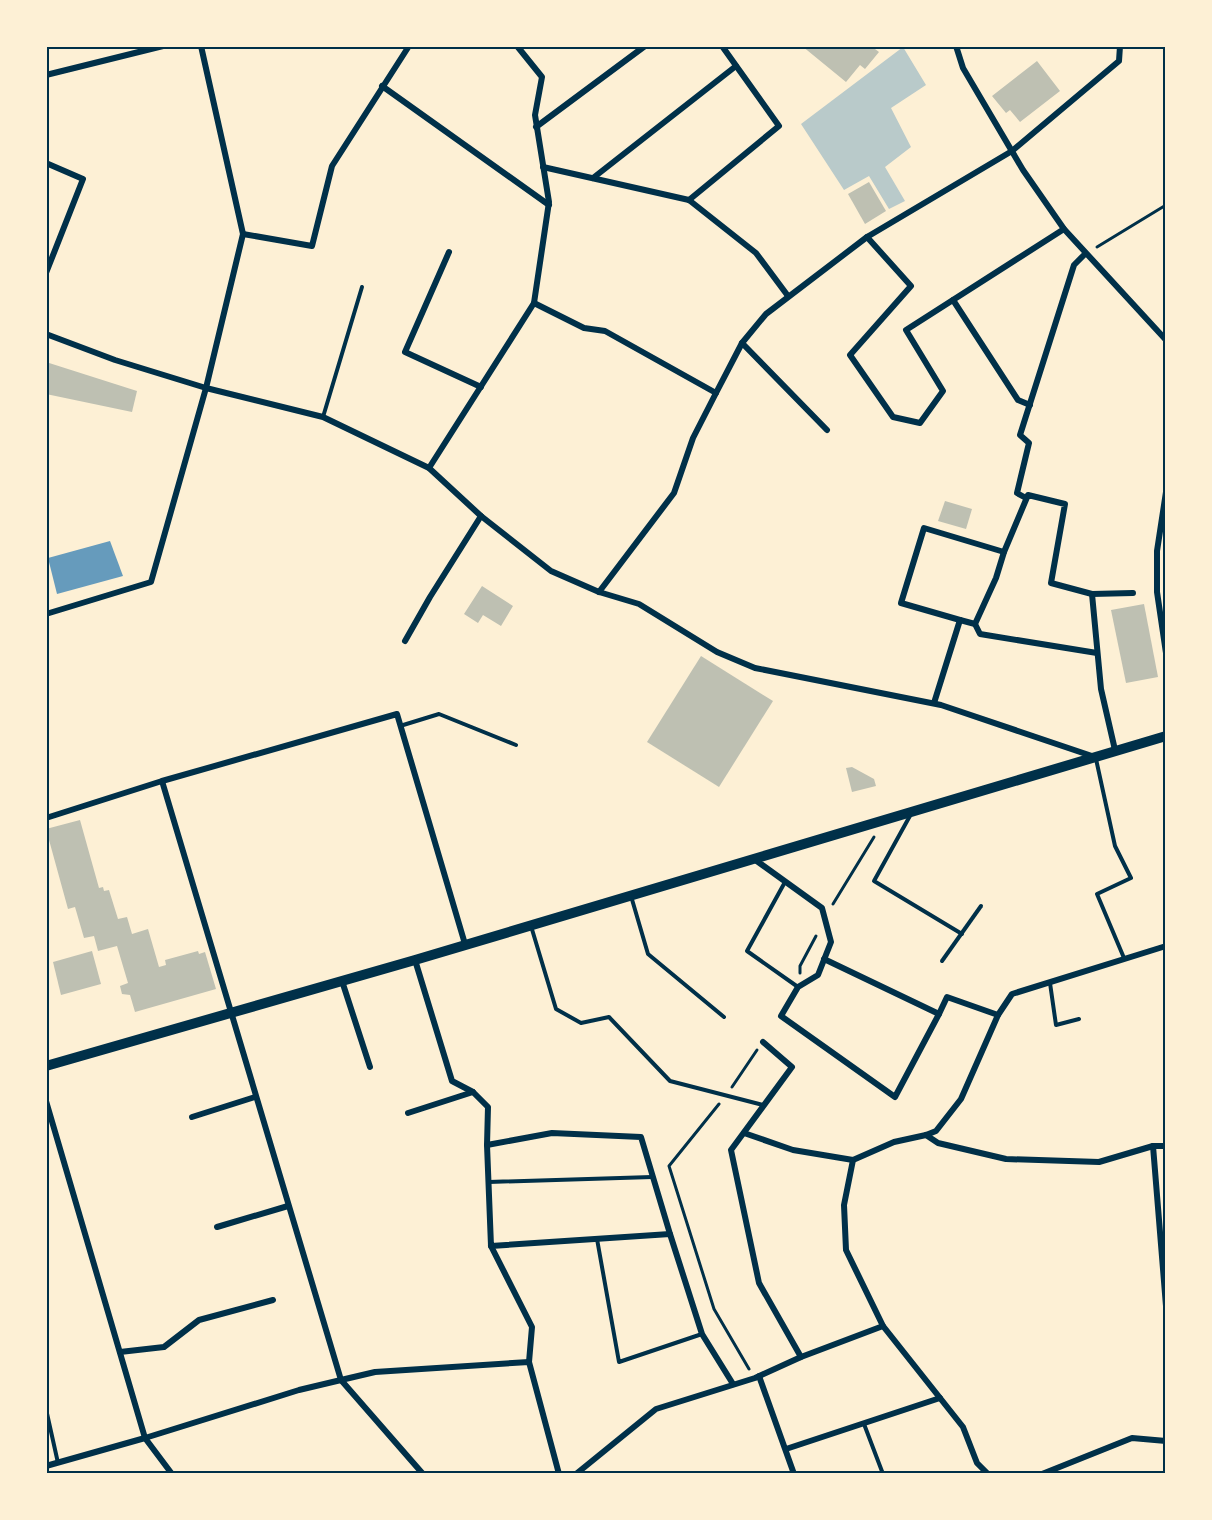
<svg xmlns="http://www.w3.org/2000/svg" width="1212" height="1520" viewBox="0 0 1212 1520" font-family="Commissioner,sans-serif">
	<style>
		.green { fill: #b9caca }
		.water { fill: #669bbc }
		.building { fill: #bec0b2 }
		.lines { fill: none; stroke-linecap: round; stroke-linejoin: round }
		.path { stroke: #003049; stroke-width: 3 }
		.service { stroke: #003049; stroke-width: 4 }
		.minor { stroke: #003049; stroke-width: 6 }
		.tertiary { stroke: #003049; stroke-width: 10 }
		.neatline { fill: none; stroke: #003049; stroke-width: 2 }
	</style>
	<rect width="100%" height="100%" fill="#fdf0d5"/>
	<path class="green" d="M 903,47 L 926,85 L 891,108 L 911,147 L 885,167 L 905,201 L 889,209 L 869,176 L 844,190 L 801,124 Z"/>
	<path class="water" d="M 110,541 L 123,576 L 57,594 L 48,558 Z"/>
	<g class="building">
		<path d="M 802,46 L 871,46 L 879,52 L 865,69 L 860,65 L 846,82 Z"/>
		<path d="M 1037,61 L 1060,91 L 1020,122 L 1010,110 L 1006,113 L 992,96 Z"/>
		<path d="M 869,182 L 886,211 L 865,224 L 848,194 Z"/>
		<path d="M 46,362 L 137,391 L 132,412 L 46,394 Z"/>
		<path d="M 945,501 L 972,509 L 966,529 L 938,521 Z"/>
		<path d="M 482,586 L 513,606 L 501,626 L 483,615 L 478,623 L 464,614 Z"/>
		<path d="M 1144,604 L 1158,677 L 1126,683 L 1111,610 Z"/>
		<path d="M 701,656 L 773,701 L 719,787 L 647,742 Z"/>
		<path d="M 852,767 L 874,779 L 876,786 L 852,792 L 846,768 Z"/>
		<path d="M 80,820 L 99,888 L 103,887 L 104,891 L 109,890 L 118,919 L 127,917 L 132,934 L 148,929 L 159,967 L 166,965 L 165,960 L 198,951 L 199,954 L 205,952 L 216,989 L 135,1012 L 130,995 L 122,994 L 120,986 L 128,983 L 117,946 L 98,951 L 94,936 L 84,938 L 75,907 L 68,909 L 46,829 Z"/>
		<path d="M 92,951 L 101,984 L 61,995 L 53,962 Z"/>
	</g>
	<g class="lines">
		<g class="path">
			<path d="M 1097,247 L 1166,205"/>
			<path d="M 833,904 L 874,837"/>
			<path d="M 800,973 L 800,966 L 816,936"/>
			<path d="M 732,1087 L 757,1050"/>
			<path d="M 719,1104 L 669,1166 L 714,1309 L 749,1369"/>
		</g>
		<g class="service">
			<path d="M 323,417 L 362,287"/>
			<path d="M 400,726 L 439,714 L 516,745"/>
			<path d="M 1096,759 L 1115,846 L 1131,878 L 1097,894 L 1124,958"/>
			<path d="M 911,814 L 874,881 L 962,934"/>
			<path d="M 785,882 L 747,951 L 798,987"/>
			<path d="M 631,896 L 648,954 L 724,1017"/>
			<path d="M 531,926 L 556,1009 L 581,1023 L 609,1017 L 670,1081 L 763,1105"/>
			<path d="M 942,961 L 981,906"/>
			<path d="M 1050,983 L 1056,1025 L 1079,1019"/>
			<path d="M 489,1182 L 652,1177"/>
			<path d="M 597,1239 L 619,1362 L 702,1334"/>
			<path d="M 46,1409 L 58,1463"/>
			<path d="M 864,1424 L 883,1474"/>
		</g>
		<g class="minor">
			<path d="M 956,46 L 963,68 L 1023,170 L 1064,229 L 1166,340"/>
			<path d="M 46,75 L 163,46"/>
			<path d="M 382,86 L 549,205"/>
			<path d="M 536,127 L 645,46"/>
			<path d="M 46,163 L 83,179 L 46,273"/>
			<path d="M 543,167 L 689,200 L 756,253 L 788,296"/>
			<path d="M 593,178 L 736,66"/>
			<path d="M 689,200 L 779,126 L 722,46"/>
			<path d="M 243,234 L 312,246 L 332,166 L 409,46"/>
			<path d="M 867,237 L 911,286 L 850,355 L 893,417 L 920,423 L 943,391 L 906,330 L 1064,229"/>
			<path d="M 449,252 L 405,352 L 481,387"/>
			<path d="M 953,300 L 1018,400 L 1030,405"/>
			<path d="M 534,303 L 584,328 L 605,331 L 716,393"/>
			<path d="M 46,334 L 115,360 L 206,388 L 323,417 L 429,468 L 481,516 L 551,571 L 599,592 L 639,604 L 717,652 L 755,668 L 941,705 L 1092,756"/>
			<path d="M 742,343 L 827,430"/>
			<path d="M 429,468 L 534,303 L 549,202 L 535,115 L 542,77 L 517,46"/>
			<path d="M 1166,492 L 1157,551 L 1157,592 L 1166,653"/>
			<path d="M 1026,498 L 1017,493 L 1029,443 L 1020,435 L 1074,265 L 1085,254"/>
			<path d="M 599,592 L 674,493 L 693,438 L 716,393 L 742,343 L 766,314 L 867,237 L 1012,151 L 1119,61 L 1120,46"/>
			<path d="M 1092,594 L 1101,689 L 1115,750"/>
			<path d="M 46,614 L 151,582 L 206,388 L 243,234 L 201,46"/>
			<path d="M 960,620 L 901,603 L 924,528 L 1004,552"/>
			<path d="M 975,624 L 980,634 L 1097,653"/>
			<path d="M 405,641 L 430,597 L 481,516"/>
			<path d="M 934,703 L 960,620 L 975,624 L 996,578 L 1004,552 L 1028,495 L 1065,504 L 1051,583 L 1092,594 L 1133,593"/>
			<path d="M 162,781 L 341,1380 L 423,1474"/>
			<path d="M 46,818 L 162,781 L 397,714 L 465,944"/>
			<path d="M 754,859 L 822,908 L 831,942 L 818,975 L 798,987 L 781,1016 L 895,1097 L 939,1014 L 947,997 L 998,1015"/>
			<path d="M 824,959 L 939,1014"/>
			<path d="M 415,960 L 452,1081 L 473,1092 L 488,1107 L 487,1145 L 491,1246 L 670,1234 L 702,1334 L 733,1384"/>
			<path d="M 342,981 L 370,1067"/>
			<path d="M 763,1042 L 792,1067 L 731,1150 L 759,1283 L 801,1357"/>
			<path d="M 46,1101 L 145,1438 L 172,1474"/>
			<path d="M 408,1113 L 473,1092"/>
			<path d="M 192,1117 L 255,1097"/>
			<path d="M 744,1133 L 793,1150 L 853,1160"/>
			<path d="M 926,1135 L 938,1143 L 1006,1159 L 1099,1162 L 1153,1146"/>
			<path d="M 487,1145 L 552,1133 L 641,1137 L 670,1234"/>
			<path d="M 1166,1146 L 1153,1146 L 1166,1306"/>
			<path d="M 217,1227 L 288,1206"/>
			<path d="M 491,1246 L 532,1327 L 529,1362"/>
			<path d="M 120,1352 L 164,1347 L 199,1320 L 273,1300"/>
			<path d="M 759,1376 L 794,1474"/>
			<path d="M 786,1449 L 940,1398"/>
			<path d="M 46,1466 L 145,1438 L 299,1390 L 341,1380 L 375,1372 L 529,1362 L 559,1474"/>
			<path d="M 576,1474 L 656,1409 L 755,1378 L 801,1357 L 883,1326"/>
			<path d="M 988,1474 L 977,1463 L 963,1427 L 883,1326 L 846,1250 L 844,1205 L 853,1160 L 894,1142 L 926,1135 L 936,1131 L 961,1099 L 998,1015 L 1012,994 L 1166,946"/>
			<path d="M 1042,1474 L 1132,1438 L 1166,1441"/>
		</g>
		<path class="tertiary" d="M 46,1066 L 415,960 L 1166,736"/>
	</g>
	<rect width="1212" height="1520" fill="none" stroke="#fdf0d5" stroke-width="96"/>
	<rect x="48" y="48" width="1116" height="1424" class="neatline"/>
</svg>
